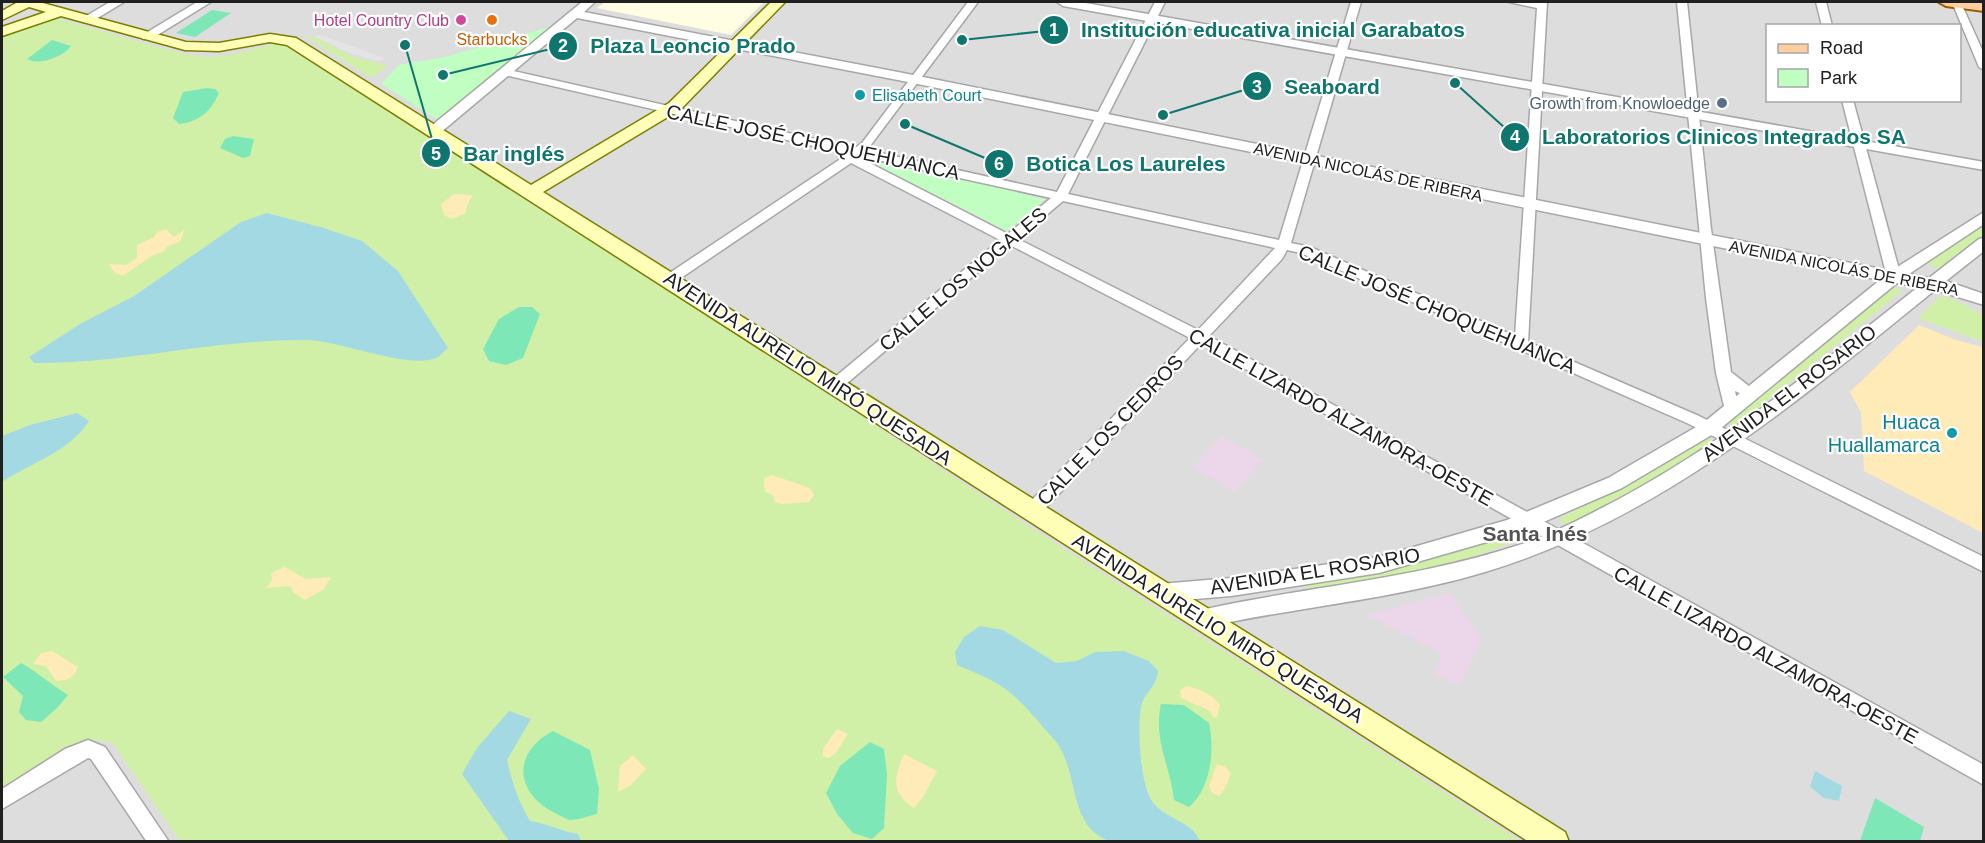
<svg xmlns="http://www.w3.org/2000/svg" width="1985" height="843" viewBox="0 0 1985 843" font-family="Arial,sans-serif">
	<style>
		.residential { fill: #dedddd; fill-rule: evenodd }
		.industrial { fill: #ebd7e9 }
		.education { fill: #fffde2 }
		.grass { fill: #d0f0a8 }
		.sand { fill: #ffebb7 }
		.park { fill: #c0fec1 }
		.pitch { fill: #7ee7b7 }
		.parking { fill: #e4e4e4 }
		.water { fill: #a3d9e3 }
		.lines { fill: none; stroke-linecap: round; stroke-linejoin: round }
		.minor-casing { stroke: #a7a7a7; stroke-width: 3 }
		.tertiary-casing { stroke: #a7a7a7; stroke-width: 3 }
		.secondary-casing { stroke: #7a7f00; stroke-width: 3 }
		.primary-casing { stroke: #9d5e00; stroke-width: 4 }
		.minor { fill: #fff; fill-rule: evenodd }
		.tertiary { fill: #fff; fill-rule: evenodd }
		.secondary { fill: #fffeb7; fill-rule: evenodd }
		.primary { fill: #ffce9e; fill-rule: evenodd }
		.hotel-dot { fill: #d1479c; stroke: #fff; stroke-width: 2 }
		.food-dot { fill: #e8710a; stroke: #fff; stroke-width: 2 }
		.culture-dot { fill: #0f9aa8; stroke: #fff; stroke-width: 2 }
		.service-dot { fill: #5c6f8a; stroke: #fff; stroke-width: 2 }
		.labels { text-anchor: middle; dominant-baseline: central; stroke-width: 4.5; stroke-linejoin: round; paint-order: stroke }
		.far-hotel-label { font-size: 16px; fill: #b23c85; stroke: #fff; text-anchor: end }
		.far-food-label { font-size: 16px; fill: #c56008; stroke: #fff }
		.far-culture-label { font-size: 16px; fill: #0d838f; stroke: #fff; text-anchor: start }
		.far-service-label { font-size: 16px; fill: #4e5e75; stroke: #fff; text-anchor: end }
		.far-street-label { font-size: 16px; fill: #202020; stroke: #fff }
		.street-label { font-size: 20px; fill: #202020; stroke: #fff }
		.culture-label { font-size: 20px; fill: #0d838f; stroke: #fff; text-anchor: end }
		.neighbourhood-label { font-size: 21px; font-weight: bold; fill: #535353; stroke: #fff }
		.leader { fill: none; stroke: #0f766e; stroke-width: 2 }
		.callout-dot { fill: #0f766e; stroke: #fff; stroke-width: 2 }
		.mark-label { font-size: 18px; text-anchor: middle; font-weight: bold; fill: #fff }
		.callout-label { font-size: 21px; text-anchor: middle; font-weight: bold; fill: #0f766e; stroke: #fff; stroke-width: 4.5; stroke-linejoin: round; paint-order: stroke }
	</style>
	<rect width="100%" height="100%" fill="#f2ede6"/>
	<path class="residential" d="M 2,2 L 1983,2 L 1983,841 L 2,841 ZM 1768,26 L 1960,26 L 1960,100 L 1768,100 Z"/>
	<g class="industrial">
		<path d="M 1222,436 L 1263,460 L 1234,492 L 1193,467 Z"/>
		<path d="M 1450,593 L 1481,639 L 1460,686 L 1434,673 L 1443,654 L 1367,615 Z"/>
	</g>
	<path class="education" d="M 605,2 L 764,2 L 731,35 L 597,8 Z"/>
	<g class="grass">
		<path d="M 53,17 L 139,42 L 185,54 L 209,57 L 231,55 L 281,42 L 549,211 L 1033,529 L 1520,841 L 180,841 L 112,742 L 84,739 L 2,791 L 2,38 Z"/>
		<path d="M 305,36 L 317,38 L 353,57 L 387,65 L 374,77 L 368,76 Z"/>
		<path d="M 1983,221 L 1983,237 L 1939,269 L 1925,262 Z"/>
		<path d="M 1892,286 L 1902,291 L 1735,427 L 1725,421 Z"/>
		<path d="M 1940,296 L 1951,298 L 1983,315 L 1983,342 L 1918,318 Z"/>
		<path d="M 1704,434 L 1718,443 L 1637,494 L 1567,527 L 1559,519 L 1626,482 Z"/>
		<path d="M 1515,529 L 1526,538 L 1434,570 L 1309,590 L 1303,579 Z"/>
	</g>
	<g class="sand">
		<path d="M 454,194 L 473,195 L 467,205 L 466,213 L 452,219 L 444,215 L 441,204 Z"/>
		<path d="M 166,229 L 174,237 L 185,230 L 180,241 L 167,247 L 163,252 L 153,255 L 123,276 L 114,272 L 109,264 L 126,265 L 137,258 L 137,245 L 154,237 L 157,232 Z"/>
		<path d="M 1919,325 L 1956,340 L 1983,347 L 1983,533 L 1864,471 L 1861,413 L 1850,392 Z"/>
		<path d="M 772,475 L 810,488 L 814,495 L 809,502 L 782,504 L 775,502 L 773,495 L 765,492 L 764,478 Z"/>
		<path d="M 285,567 L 306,579 L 331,577 L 323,590 L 305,600 L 294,593 L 290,586 L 266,588 L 272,581 L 271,573 Z"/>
		<path d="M 52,651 L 78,667 C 74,678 67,681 56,681 L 46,666 L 33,664 L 41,653 Z"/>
		<path d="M 1186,686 C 1196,687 1215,696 1220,705 L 1217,717 L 1214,718 L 1210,711 L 1181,698 L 1180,690 Z"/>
		<path d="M 837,729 L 848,734 L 835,754 L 829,758 L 823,757 L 823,749 Z"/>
		<path d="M 904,754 L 937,771 L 923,797 L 914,808 C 890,792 894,778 904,754 Z"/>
		<path d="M 633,755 L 646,769 L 632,784 L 618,792 L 620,766 Z"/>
		<path d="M 1217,764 L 1225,767 L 1231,774 L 1224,790 L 1219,796 L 1211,792 L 1209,786 Z"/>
	</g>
	<g class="park">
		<path d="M 546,28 L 551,29 L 440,121 L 381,84 L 399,65 L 445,57 Z"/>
		<path d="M 878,158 L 1045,199 L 1007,231 L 871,162 Z"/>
	</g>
	<g class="pitch">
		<path d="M 212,10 L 231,13 L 195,37 L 176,33 Z"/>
		<path d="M 52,40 L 71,46 C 63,57 39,66 27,59 Z"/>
		<path d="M 207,88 L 215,89 L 219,93 C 211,111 199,122 179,124 L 173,118 L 183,92 Z"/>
		<path d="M 233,136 L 254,139 L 250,156 L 243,158 L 220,148 L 225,139 Z"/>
		<path d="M 519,307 L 532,307 L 540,314 L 523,358 L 506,365 L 489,361 L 483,349 L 499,319 Z"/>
		<path d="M 21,663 C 38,672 51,685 68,695 L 57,708 L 41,722 L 26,720 L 19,712 L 23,696 L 3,677 Z"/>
		<path d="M 1161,704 L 1184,705 L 1209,723 C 1215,750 1211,788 1189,807 L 1174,800 C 1170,765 1153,740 1161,704 Z"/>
		<path d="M 553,731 L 590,750 L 599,789 L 597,814 C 589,816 578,820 570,820 C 565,819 558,814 553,812 C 514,791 513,752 553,731 Z"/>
		<path d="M 870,742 L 884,749 L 887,774 L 884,828 L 872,839 L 853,833 L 837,814 L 826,793 L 840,766 Z"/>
		<path d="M 1875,798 L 1924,827 L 1920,841 L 1860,841 Z"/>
	</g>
	<path class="parking" d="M 317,35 L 327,37 L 384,58 L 379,61 L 349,53 L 314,36 Z"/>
	<g class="water">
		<path d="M 267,213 L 324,228 L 362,241 L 398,271 L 448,348 C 445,350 441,355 438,357 C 411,371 339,340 307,340 C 215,339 125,364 34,363 L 29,357 L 80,324 L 134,296 L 241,222 Z"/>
		<path d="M 77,413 L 89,421 C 68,453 32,462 2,482 L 2,436 L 30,425 Z"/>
		<path d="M 980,626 L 1003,630 L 1056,663 L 1077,661 L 1095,652 L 1124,651 L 1149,661 L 1158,671 C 1156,689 1144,692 1141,707 C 1137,728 1140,791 1155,805 C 1168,819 1192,822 1200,841 L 1110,841 C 1069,828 1079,778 1059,746 C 1053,737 1045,730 1038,721 C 1008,687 999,682 957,665 L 955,652 L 964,637 Z"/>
		<path d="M 509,711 L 531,719 L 507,760 C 512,782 518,801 530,821 C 547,823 559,831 578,834 L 581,841 L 509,841 L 462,774 L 477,748 Z"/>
		<path d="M 1815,771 L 1842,786 L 1839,801 L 1824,798 L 1810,787 Z"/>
	</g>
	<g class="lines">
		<defs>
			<g id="minor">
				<path d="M 968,2 L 978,2 L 867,150 L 1057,192 L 1155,2 L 1165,2 L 1068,194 L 1279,240 L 1351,2 L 1361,2 L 1291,243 L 1310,247 L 1515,336 L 1537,8 L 1509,2 L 1547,2 L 1528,342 L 1699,416 L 1984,557 L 1984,572 L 1689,424 L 1301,253 L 1287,250 L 1282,259 L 1209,336 L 1984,765 L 1984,785 L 1201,344 L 1038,516 L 1032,517 L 1026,516 L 1024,511 L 1026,506 L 1190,338 L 1010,245 L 839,390 L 829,390 L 827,386 L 829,382 L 1000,240 L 851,163 L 675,282 L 665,282 L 663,279 L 665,276 L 848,154 L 505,75 L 500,72 L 505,69 L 855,148 L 862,143 ZM 859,156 L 1051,198 L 1008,234 L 858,157 ZM 1063,201 L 1275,248 L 1198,330 L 1018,239 Z"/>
				<path d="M 1677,2 L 1687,2 L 1711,229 L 1731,372 L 1759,394 L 1757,398 L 1752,399 L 1735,391 L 1739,410 L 1737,414 L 1727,414 L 1725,410 L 1716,373 L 1706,298 Z"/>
				<path d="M 1816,2 L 1826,2 L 1832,26 L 1822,26 Z"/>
				<path d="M 1952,2 L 1961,3 L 1984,54 L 1984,70 L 1979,67 Z"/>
				<path d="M 1842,100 L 1853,100 L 1901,277 L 1899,280 L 1894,281 L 1887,277 Z"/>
				<path d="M 88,740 L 105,747 L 169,842 L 147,842 L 91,759 L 88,758 L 2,809 L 2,789 L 65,749 Z"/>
			</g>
			<g id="tertiary">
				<path d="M 110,2 L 124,2 L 91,22 L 83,22 L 81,19 Z"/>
				<path d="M 197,2 L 211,2 L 151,39 L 143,39 L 141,36 Z"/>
				<path d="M 582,2 L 595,2 L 584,12 L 903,73 L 1891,271 L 1984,212 L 1984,224 L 1909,274 L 1929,278 L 1979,239 L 1984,238 L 1984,251 L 1946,281 L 1984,294 L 1984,305 L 1935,290 C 1797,402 1658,520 1485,572 C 1392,600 1295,607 1201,628 L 1194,625 L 1191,619 L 1194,613 L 1201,610 C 1309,586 1419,579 1525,543 C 1557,532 1588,515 1619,499 C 1727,441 1822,363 1918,287 L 1897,283 L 1715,433 L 1622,488 L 1518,533 L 1379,573 L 1231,596 L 1160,602 L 1153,599 L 1150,593 L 1153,587 L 1160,584 L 1231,578 L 1379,557 L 1507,520 L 1608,478 L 1703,423 L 1880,280 L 903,81 L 577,18 L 440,133 L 430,133 L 428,130 L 430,127 Z"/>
				<path d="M 1057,2 L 1080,2 L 1984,162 L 1984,170 L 1063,6 Z"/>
			</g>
			<path id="secondary" d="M 18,2 L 39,2 L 186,42 L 219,43 L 270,34 L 296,38 L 531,185 L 669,103 L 771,2 L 785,2 L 681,109 L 543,192 L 1565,832 L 1569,842 L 1529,842 L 287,45 L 270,42 L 219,51 L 185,50 L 61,16 L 2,36 L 2,27 L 46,12 L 29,7 L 2,20 L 2,11 Z"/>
			<path id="primary" d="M 1939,2 L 1984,2 L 1984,11 L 1946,6 Z"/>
		</defs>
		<use href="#minor" class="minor-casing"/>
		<use href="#tertiary" class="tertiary-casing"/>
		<use href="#secondary" class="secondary-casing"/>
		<use href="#primary" class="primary-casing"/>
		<use href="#minor" class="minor"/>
		<use href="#tertiary" class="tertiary"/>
		<use href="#secondary" class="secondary"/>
		<use href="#primary" class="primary"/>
	</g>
	<circle class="hotel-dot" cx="461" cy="20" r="6"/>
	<circle class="food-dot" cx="492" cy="20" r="6"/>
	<g class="culture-dot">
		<circle cx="860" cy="95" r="6"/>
		<circle cx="1952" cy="433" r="6"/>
	</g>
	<circle class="service-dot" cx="1722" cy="103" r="6"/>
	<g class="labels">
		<g class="far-hotel-label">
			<text x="449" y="20">Hotel Country Club</text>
		</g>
		<g class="far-food-label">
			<text x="492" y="39">Starbucks</text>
		</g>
		<g class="far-culture-label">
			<text x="872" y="95">Elisabeth Court</text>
		</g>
		<g class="far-service-label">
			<text x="1710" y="103">Growth from Knowloedge</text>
		</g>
		<g class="far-street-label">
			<text transform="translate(1368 172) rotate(12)">AVENIDA NICOLÁS DE RIBERA</text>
			<text transform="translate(1844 268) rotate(11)">AVENIDA NICOLÁS DE RIBERA</text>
		</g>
		<g class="street-label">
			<text transform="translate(813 142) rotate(12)">CALLE JOSÉ CHOQUEHUANCA</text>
			<text transform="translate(963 279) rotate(-40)">CALLE LOS NOGALES</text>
			<text transform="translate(1437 309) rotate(23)">CALLE JOSÉ CHOQUEHUANCA</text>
			<text transform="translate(808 368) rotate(33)">AVENIDA AURELIO MIRÓ QUESADA</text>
			<text transform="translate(1789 393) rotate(-37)">AVENIDA EL ROSARIO</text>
			<text transform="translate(1341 417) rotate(29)">CALLE LIZARDO ALZAMORA-OESTE</text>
			<text transform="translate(1110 430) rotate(-46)">CALLE LOS CEDROS</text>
			<text transform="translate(1315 571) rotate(-9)">AVENIDA EL ROSARIO</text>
			<text transform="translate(1218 628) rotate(32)">AVENIDA AURELIO MIRÓ QUESADA</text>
			<text transform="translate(1766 655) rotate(29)">CALLE LIZARDO ALZAMORA-OESTE</text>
		</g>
		<g class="culture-label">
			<text x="1940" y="422">Huaca<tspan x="1940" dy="23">Huallamarca</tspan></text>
		</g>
		<g class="neighbourhood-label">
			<text x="1535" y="533">Santa Inés</text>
		</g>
	</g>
	<path class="leader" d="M962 40L1054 30M443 75L563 46M1163 115L1257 86M1455 83L1515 137M405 45L436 153M905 124L999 164"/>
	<g class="callout-dot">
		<circle cx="962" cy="40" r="6"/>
		<circle cx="443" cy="75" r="6"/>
		<circle cx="1163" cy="115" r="6"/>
		<circle cx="1455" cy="83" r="6"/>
		<circle cx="405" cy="45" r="6"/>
		<circle cx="905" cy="124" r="6"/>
		<circle cx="1054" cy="30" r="15"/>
		<circle cx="563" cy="46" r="15"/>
		<circle cx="1257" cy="86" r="15"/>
		<circle cx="1515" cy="137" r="15"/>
		<circle cx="436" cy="153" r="15"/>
		<circle cx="999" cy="164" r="15"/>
	</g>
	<g class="mark-label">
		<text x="1054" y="36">1</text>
		<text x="563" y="52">2</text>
		<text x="1257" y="93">3</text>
		<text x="1515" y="143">4</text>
		<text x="436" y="160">5</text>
		<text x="999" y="170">6</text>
	</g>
	<g class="callout-label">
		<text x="1273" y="37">Institución educativa inicial Garabatos</text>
		<text x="693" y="53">Plaza Leoncio Prado</text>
		<text x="1332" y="94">Seaboard</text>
		<text x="1724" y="144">Laboratorios Clinicos Integrados SA</text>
		<text x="514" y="161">Bar inglés</text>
		<text x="1126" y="171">Botica Los Laureles</text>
	</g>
	<rect width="1985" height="843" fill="none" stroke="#202020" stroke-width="6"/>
	<rect x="1766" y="24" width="195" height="78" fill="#ffffff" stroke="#a6a6a6" stroke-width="1.5"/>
	<rect x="1778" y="44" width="30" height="9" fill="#ffce9e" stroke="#a6a6a6" stroke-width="1.5"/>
	<text x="1820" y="54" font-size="18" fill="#202020">Road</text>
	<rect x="1778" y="69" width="30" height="18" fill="#c0fec1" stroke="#a6a6a6" stroke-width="1.5"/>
	<text x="1820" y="84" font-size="18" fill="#202020">Park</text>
</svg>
